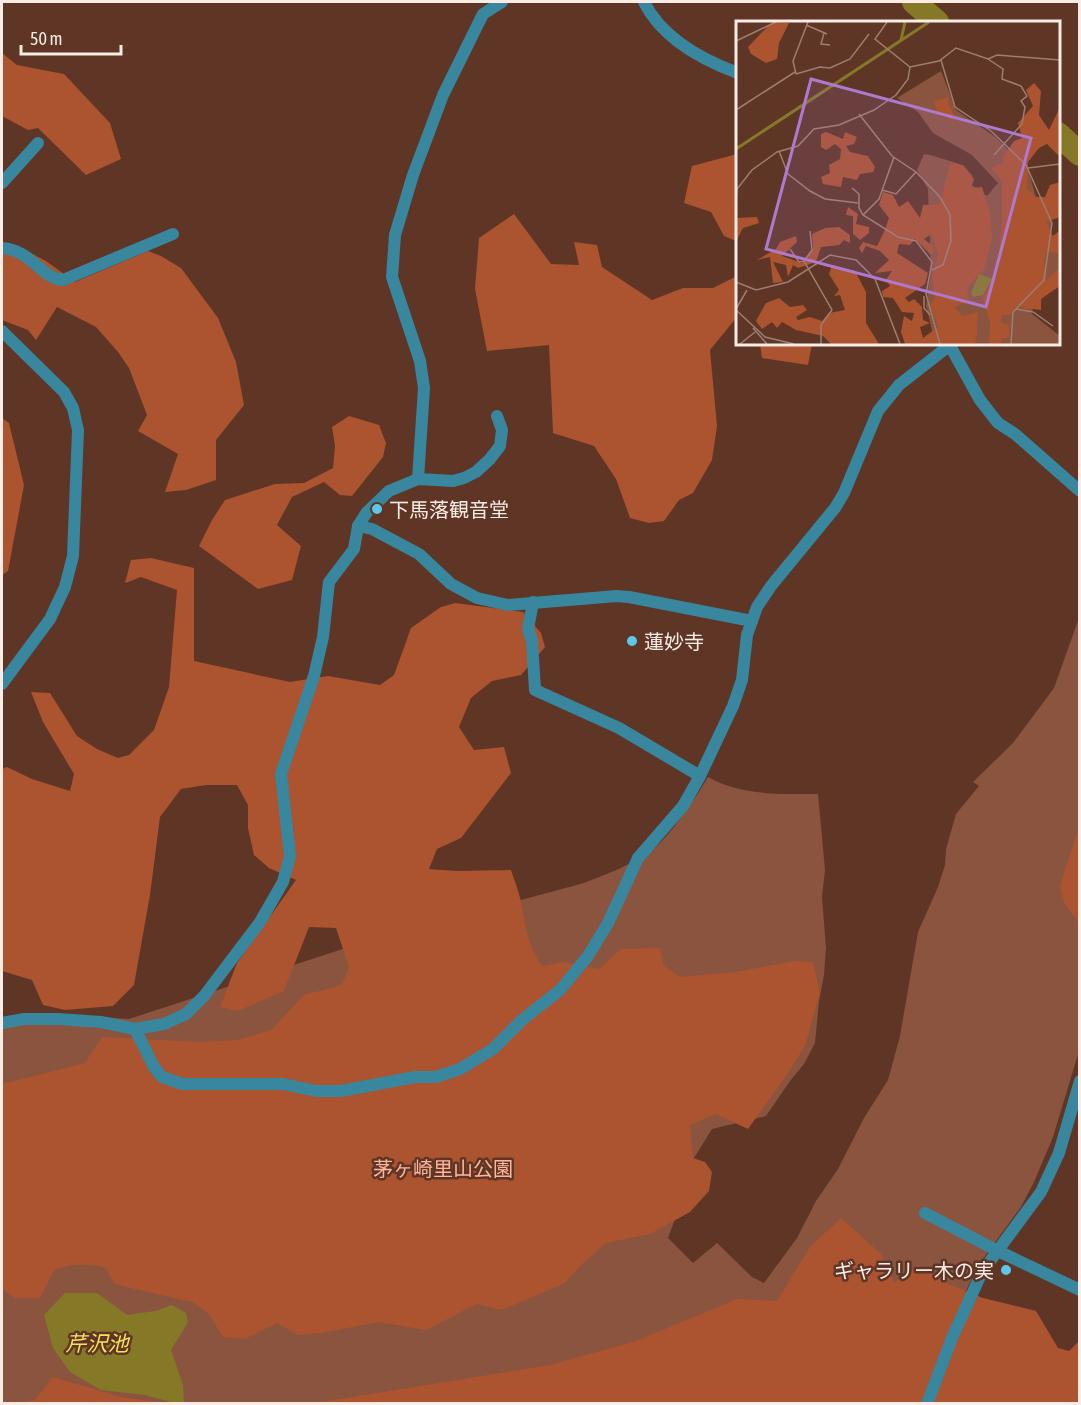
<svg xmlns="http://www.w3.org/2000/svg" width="1081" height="1405" viewBox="0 0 1081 1405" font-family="'Asap Condensed','Noto Sans JP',sans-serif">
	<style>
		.green { fill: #8b543f }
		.forest { fill: #ac5330 }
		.water { fill: #857928 }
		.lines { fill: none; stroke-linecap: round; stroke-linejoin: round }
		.river { stroke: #857928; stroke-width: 24 }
		.minor { stroke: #38879f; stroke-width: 12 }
		.tertiary { stroke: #38879f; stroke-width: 12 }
		.poi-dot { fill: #5dc7e8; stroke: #5f3525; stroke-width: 2 }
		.labels { text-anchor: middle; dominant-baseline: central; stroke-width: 5; stroke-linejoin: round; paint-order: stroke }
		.poi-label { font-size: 20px; fill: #fcece6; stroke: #5f3525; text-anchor: start }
		.park-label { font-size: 20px; fill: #ffb59a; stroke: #5f3525 }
		.water-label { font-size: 21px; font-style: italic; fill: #f6e257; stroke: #5f3525 }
		.inset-river { fill: none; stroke: #857928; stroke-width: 3 }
		.inset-road { fill: none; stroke: #9e7e72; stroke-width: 1.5 }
		.view { fill: #af79cf; fill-opacity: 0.15; stroke: #af79cf; stroke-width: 3 }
		.inset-edge { fill: none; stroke: #fcece6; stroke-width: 3 }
	</style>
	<rect width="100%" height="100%" fill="#5f3525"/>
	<path class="green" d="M 1079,618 L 1079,1051 L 1053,1137 L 1034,1182 L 1021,1207 L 977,1267 L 942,1343 L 919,1403 L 2,1404 L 2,1026 L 102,1017 L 129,1019 L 361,943 L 584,883 C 607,874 631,865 651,851 C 669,838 696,797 708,777 C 742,796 781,794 818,794 L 825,870 L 822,897 L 826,948 L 824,975 L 819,1001 L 815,1043 L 804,1064 L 790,1081 L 766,1116 L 712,1129 L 694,1158 L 687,1186 L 668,1238 L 693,1263 L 717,1243 L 752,1277 L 764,1283 L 797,1238 L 816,1201 L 838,1169 L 864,1118 L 888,1080 L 900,1036 L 918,932 L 938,887 L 945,865 L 946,849 L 956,814 L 979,786 L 973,782 L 1013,743 L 1054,688 Z"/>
	<g class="forest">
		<path d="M 2,53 L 17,65 L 64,74 L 110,123 L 121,159 L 86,175 L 38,128 L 28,130 L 2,116 Z"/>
		<path d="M 737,154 L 738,154 L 737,254 L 736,241 L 724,236 L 711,212 L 684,203 L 692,166 Z"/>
		<path d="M 514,214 L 551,264 L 579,265 L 574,242 L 597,245 L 602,267 L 652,300 L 683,288 L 713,288 L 737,276 L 737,317 L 710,350 L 717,426 L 712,460 L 693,493 L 679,500 L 664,521 L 649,523 L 630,518 L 616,479 L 594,446 L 553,433 L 549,345 L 487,351 L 475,289 L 479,238 Z"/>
		<path d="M 27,251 L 46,261 L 75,282 L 148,251 L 161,256 L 181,268 L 218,318 L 236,362 L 244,405 L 216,440 L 216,480 L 186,490 L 165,492 L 178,454 L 138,431 L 147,415 L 129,368 L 118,352 L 96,327 L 57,307 L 36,340 L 28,330 L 2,320 L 2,253 Z"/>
		<path d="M 760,344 L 812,344 L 808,365 L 762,358 Z"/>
		<path d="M 349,416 L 379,425 L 386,443 L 383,457 L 352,496 L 340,495 L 324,482 L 292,497 L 277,525 L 301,546 L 292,580 L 258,589 L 199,546 L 212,520 L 225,500 L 275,484 L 304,483 L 333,468 L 335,446 L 332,427 Z"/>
		<path d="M 2,418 L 9,423 L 24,485 L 8,571 L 2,575 Z"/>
		<path d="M 151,558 L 194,568 L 194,661 L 290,682 L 328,676 L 380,685 L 394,675 L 411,628 L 441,607 L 455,603 L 523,612 L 541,633 L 545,647 L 521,675 L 492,681 L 471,698 L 459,727 L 474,750 L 504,747 L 511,773 L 461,838 L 437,849 L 429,869 L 456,871 L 511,870 C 514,880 519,891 521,902 C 525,926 528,947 542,966 L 563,962 L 599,969 L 621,949 L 660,948 L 664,966 L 680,977 L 735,972 L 795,961 L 813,962 L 820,993 L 805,1046 L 784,1079 L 748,1129 L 716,1114 L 690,1125 L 693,1158 L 705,1162 L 712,1172 L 709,1191 L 690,1212 L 650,1234 L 606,1243 L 582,1264 L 565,1283 L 502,1310 L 477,1304 L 426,1330 L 379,1322 L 322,1333 L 298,1335 L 277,1323 L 245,1339 L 223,1337 L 208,1313 L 192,1302 L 126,1287 L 114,1283 L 106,1268 C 88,1263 73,1264 55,1269 L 40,1298 L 15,1298 L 2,1289 L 2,1084 L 85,1063 L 102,1037 L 200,1042 L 237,1040 L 271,1030 L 304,995 L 342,985 L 349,967 L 336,928 L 309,927 L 284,991 L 238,1011 L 220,1007 L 237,963 L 296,880 L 269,868 L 254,855 L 248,828 L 248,805 L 237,785 L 206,785 L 181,789 L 160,817 L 150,895 L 134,985 L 113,1006 L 65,1010 L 43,1005 L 32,980 L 2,971 L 2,769 L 7,767 L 32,779 L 70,791 L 74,774 L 43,722 L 31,692 L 50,693 L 77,736 L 97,749 L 118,758 L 129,755 L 154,730 L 169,687 L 177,590 L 141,577 L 125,583 L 131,560 Z"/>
		<path d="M 1079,827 L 1079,922 L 1065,905 L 1060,886 Z"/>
		<path d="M 841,1218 L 881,1254 L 894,1283 L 918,1265 L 950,1285 L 983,1298 L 1036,1311 L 1058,1348 L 1069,1351 L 1079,1341 L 1079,1403 L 309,1404 L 550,1365 L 636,1341 L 737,1299 L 777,1301 L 810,1247 Z"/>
		<path d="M 53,1377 L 121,1397 L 164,1403 L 16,1403 L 35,1400 Z"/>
	</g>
	<path class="water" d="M 65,1293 L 97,1293 L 127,1315 L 155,1311 L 172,1305 L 186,1313 L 188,1322 L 171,1350 L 183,1385 L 184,1403 L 175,1403 L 145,1395 L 101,1390 L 70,1372 L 53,1348 L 44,1315 Z"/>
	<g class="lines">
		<g class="river">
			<path d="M 914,2 L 937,22"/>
			<path d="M 1058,134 L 1080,154"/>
		</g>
		<g class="minor">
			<path d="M 644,2 C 662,38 700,59 738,73"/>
			<path d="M 2,183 L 38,143"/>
			<path d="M 2,248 C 32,250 40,278 63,280 L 173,234"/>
			<path d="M 2,331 L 64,392 L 73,408 L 78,430 L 73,556 L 65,587 L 50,619 L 2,684"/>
			<path d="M 949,344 L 980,400 L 998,423 L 1015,434 L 1080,491"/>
			<path d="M 418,479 L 424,388 L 420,361 L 392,277 L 395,235 L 413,175 L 443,95 L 483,14 L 502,2"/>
			<path d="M 358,526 L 372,529 L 419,554 L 451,584 L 477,598 L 508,605 L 617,596 L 629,597 L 752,621"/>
			<path d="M 533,602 L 528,629 L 532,641 L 535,690 L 619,728 L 700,776"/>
			<path d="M 2,1023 L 24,1019 L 58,1019 L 101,1022 L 135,1029 L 164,1024 L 186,1014 L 204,996 L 260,922 L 283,882 L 290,856 L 281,774 L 314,676 L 323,637 L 329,582 L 354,549 L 358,526 L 367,512 L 389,491 L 418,479 L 453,481 L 464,478 L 476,472 L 490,459 L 500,446 L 502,430 L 497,416"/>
			<path d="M 135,1029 L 154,1067 L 162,1077 L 182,1084 L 283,1084 L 316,1091 L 341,1091 L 415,1077 L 436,1077 L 460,1069 L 493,1049 L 522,1020 L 560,990 L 588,956 L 608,923 L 638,858"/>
			<path d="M 925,1213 L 998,1251 L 1080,1290"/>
		</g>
		<g class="tertiary">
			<path d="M 638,858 L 683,806 L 700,776 L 733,706 L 742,680 L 747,635 L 757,607 L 771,586 L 835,508 L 844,493 L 878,411 L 899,385 L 950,345"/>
			<path d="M 927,1404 L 952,1338 L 982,1272 L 1041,1192 L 1059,1153 L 1080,1081"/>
		</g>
	</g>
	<g class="poi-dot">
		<circle cx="377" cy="509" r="6"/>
		<circle cx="632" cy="641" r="6"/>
		<circle cx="1006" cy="1270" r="6"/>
	</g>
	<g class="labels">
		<g class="poi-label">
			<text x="389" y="509">下馬落観音堂</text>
			<text x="644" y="641">蓮妙寺</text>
			<text x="994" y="1270" text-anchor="end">ギャラリー木の実</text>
		</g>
		<g class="park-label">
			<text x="443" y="1168">茅ヶ崎里山公園</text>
		</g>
		<g class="water-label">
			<text x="97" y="1343">芹沢池</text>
		</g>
	</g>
	<g transform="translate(736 21)">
		<rect width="324" height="324" fill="#5f3525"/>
		<path d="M 205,50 L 220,89 L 258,115 L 292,148 L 299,173 L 316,202 L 314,217 L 324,228 L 324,262 L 301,281 L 295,292 L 324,315 L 324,323 L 202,323 L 197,314 L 190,284 L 195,250 L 192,168 L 181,149 L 188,133 L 194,134 L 227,144 L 236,154 L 236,164 L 251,175 L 262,162 L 236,134 L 197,112 L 182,91 L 161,77 Z" fill="#8b543f"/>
		<path d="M 36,1 L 53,2 L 43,22 L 41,38 L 30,42 L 15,33 L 12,26 ZM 298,62 L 305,70 L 303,94 L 313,109 L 324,86 L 324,136 L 311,123 L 303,127 L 292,141 L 291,167 L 299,176 L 309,176 L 314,164 L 324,161 L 324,196 L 310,201 L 317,215 L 324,209 L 324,233 L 311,230 L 308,240 L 310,259 L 324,247 L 324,265 L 305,278 L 305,289 L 279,286 L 274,294 L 266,294 L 265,301 L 273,304 L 273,316 L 266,318 L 265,323 L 253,323 L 254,303 L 247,277 L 261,252 L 266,199 L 266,160 L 255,147 L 268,141 L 266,137 L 278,120 L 286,117 L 282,102 L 297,85 L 290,69 ZM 213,76 L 212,83 L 220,97 L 216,99 L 201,91 L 198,80 ZM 90,111 L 107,118 L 109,111 L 121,116 L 118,123 L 110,125 L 114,131 L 132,135 L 139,146 L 137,151 L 124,153 L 121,159 L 107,156 L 105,166 L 87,163 L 85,156 L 94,152 L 93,144 L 104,138 L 105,128 L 99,123 L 90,129 L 85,126 L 85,113 ZM 214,141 L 227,145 L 238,158 L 235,167 L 246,166 L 254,193 L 256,217 L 248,249 L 231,266 L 233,280 L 219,286 L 226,295 L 242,291 L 241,314 L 239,323 L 169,323 L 165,311 L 168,295 L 176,300 L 178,292 L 166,291 L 157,277 L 147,276 L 146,270 L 154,265 L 150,259 L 156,250 L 139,252 L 153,239 L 144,230 L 130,225 L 126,232 L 123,227 L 127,221 L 141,225 L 148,211 L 153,197 L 143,184 L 147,171 L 157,174 L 163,186 L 172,180 L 184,197 L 187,184 L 204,183 ZM 196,213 L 202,234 L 196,255 L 199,278 L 194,282 L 202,306 L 187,317 L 184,306 L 194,302 L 187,299 L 186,286 L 178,278 L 173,281 L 169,277 L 189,263 L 192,252 L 161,232 L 163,223 L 174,224 L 179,218 L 196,235 L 197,225 L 188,218 ZM 112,186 L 122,193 L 120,203 L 133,206 L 133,212 L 124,219 L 117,213 L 117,195 L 110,194 ZM 21,196 L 23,202 L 7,207 L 0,220 L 0,197 ZM 103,206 L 114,214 L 114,222 L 108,219 L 103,224 L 85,226 L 80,241 L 62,247 L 57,244 L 52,256 L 50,244 L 37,241 L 47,261 L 37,262 L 34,236 L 21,239 L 40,228 L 44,221 L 60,215 L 61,221 L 46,235 L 66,242 L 77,228 L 76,213 L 89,207 ZM 96,244 L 119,250 L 130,271 L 130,302 L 143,323 L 95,323 L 87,315 L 60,309 L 46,301 L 41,307 L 36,301 L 26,308 L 20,300 L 30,282 L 43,277 L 54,286 L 67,284 L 71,289 L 60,296 L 62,299 L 74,296 L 86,300 L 93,292 L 109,289 L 104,274 L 98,275 L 103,269 L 93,253 Z" fill="#ac5330" fill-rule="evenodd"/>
		<path d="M 243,253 L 257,258 L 247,274 L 237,276 L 235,272 Z" fill="#857928"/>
		<path class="inset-river" d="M 165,19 L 169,1M 0,128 L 193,1"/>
		<path class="inset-road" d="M 151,1 L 139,18 L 174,46 L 203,40 L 220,27 L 252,38 L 261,34 L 324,39M 70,4 L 91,13M 88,12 L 85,23 L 94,24M 0,20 L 40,1M 252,38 L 267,48 L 266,58 L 285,65 L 291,75 L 285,80 L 289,86 L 286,103 L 258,134M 205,39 L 219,86 L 255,110 L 290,144 L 316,202 L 308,259 L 277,291 L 275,323M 60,53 L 84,46 L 94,47 L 114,38 L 133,13M 60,53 L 57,40 L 72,1M 0,89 L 59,51M 123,93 L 156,135 L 180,151 L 204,176 L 214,194 L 215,220 L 207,244 L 196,249M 43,130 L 52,153 L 74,170 L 89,178 L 122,182M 292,147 L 324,143M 116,167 L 123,173 L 123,187 L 127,194 L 162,216 L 180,220 L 196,241 L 190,273 L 204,323M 146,169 L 160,173 L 180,151M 0,181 L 1,168 L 16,149 L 41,131 L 62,125 L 78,108 L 103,104 L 138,89 L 160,74 L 172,58 L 174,46M 127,194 L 143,178 L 158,136M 74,210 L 76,229 L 68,240 L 96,289 L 85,304 L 85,323M 54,228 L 63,241 L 68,240M 0,261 L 20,269 L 52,261 L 94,234 L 120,239 L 139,258 L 164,323M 188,275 L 188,287 L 194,294M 0,288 L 11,269M 280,288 L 297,291 L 317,305M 0,289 L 29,316 L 58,323M 17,307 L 31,323M 4,323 L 19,311"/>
		<path class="view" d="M 75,58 L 295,117 L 250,286 L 30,228 Z"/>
		<rect width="324" height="324" class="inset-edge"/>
	</g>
	<rect width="1081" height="1405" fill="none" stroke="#fcece6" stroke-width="6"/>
	<path d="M21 45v9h100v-9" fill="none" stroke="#fcece6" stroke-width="3"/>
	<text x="30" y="45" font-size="18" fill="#fcece6" stroke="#5f3525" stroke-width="4.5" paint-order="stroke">50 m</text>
</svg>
